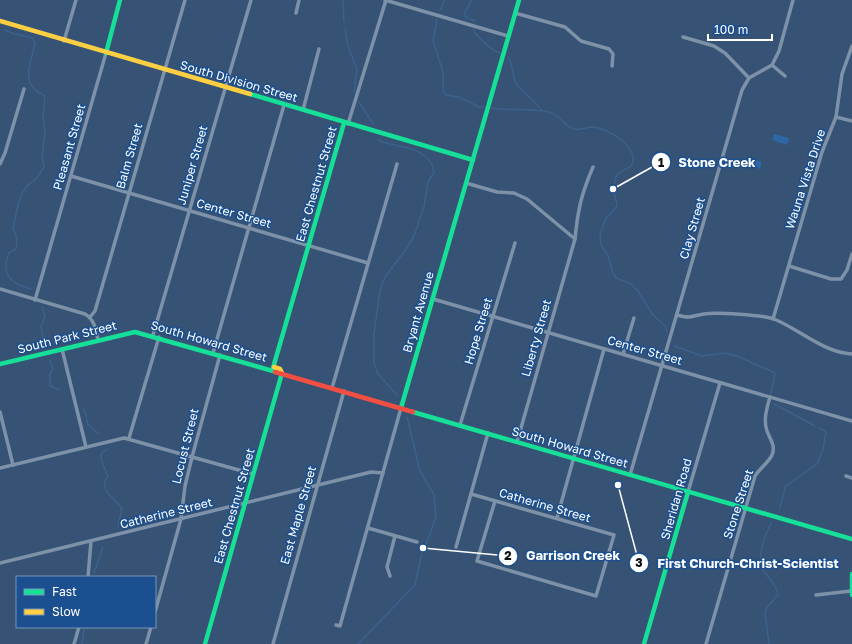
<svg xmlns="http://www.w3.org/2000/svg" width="852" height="644" viewBox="0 0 852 644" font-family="'Golos Text',sans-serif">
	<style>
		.grass { fill: #2f66a5 }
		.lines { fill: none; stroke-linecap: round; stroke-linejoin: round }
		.stream { stroke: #3b618d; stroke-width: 1.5 }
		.street { stroke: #7d92a8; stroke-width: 3.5 }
		.fast { stroke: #16e098; stroke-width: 4.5 }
		.slow { stroke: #ffcf43; stroke-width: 4.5 }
		.jam { stroke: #f24e42; stroke-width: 4.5 }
		.labels { text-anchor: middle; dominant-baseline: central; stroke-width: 3; stroke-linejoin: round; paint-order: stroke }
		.street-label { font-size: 12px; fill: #fff; stroke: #1b4f8f }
		.leader { fill: none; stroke: #fff; stroke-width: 1.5 }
		.callout-dot { fill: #fff; stroke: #1b4f8f; stroke-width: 1.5 }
		.mark-label { font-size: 12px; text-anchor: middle; font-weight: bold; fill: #111 }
		.callout-label { font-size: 13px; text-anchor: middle; font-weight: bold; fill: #fff; stroke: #1b4f8f; stroke-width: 3; stroke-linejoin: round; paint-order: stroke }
	</style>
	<rect width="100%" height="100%" fill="#365274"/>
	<g class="grass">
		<path d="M 774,134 L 789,138 L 787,145 L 772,140 Z"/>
		<path d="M 748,157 L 762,162 L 760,169 L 746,164 Z"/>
	</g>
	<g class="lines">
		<g class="stream">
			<path d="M 343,0 L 344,22"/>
			<path d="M 471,0 L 471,2 L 465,12 L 465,16 L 474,21"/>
			<path d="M 440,10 L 445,0"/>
			<path d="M 437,19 L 433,41 L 443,72 L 443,90 L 446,95 L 459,97 L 479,107 L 483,107"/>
			<path d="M 345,28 L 348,46 L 357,69 L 354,92"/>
			<path d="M 473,29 C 476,36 492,51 500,53"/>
			<path d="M 5,30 L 12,33 L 33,38 L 35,43 C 33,55 24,75 32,86 C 35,91 41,93 45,96 L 43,116 L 45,133 L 42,156 L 44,167 L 36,179 L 28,185 L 22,193 L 18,205 L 13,228 L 17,239 L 16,249 L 9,253 C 0,274 11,284 31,289"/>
			<path d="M 508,57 C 515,67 511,80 518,86 C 526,95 535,100 542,111"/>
			<path d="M 359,102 L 373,124"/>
			<path d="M 491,108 C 511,111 530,108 549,112 C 559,114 564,126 574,129 C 580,131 588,126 595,127 C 609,130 632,143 633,158 C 634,171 620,168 616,177 C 611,193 616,194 617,206 L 605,220 L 600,235 L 601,245 L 608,255 L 613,273 L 616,278 L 630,283 L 638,291 L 653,315 L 666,327 L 667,332"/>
			<path d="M 378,139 L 382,142 C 400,147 431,148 434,172 L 428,182 L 424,207 L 414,236 L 404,252 L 385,277 L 380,290 L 374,334 L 374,363 L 378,374 L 397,395"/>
			<path d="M 42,307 L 45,317 L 41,326 L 44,344"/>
			<path d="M 674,346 L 702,356 L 724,353 L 737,356 L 775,373 L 771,394"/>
			<path d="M 50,360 L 53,369 L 50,374 L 50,386 L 60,390"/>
			<path d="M 774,404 L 815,426"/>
			<path d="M 84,409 L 88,424 L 99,434"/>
			<path d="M 107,449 L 101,454 L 101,459 L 108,477 L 105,480 L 105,487 L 107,492 L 122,508 L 118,526"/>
			<path d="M 779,510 L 786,486 L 817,464 L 823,450 L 826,432 L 819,428"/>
			<path d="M 94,573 L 103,547"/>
			<path d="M 82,644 L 84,629"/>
			<path d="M 358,644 L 415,585 L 423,548 L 427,542 L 436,516 L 434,495 L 420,471 L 407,417"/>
			<path d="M 769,644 L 765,613 L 767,607 L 778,595 C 776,584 771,581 765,573 C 755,559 765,536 771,523"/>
		</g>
		<g class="street">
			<path d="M 385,0 L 508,36"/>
			<path d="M 296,13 L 299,0"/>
			<path d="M 515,13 L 565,27 L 581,41 L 609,49 L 613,54 L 612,66"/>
			<path d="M 683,37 L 714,46 L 725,53 L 749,78"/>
			<path d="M 64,41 L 76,0"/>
			<path d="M 772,65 L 785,76"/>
			<path d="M 303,110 L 319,49"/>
			<path d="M 836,117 L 852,121"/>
			<path d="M 348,124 L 386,0"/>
			<path d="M 0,164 L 5,153 L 24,89"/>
			<path d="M 71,176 L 368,263"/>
			<path d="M 466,183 L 497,192 L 514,193 L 527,199 L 575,239"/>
			<path d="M 789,266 L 831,279 L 841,279 L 847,270 L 852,254"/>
			<path d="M 0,289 L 85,314 C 95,320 96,330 98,340"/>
			<path d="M 433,299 L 852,421"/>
			<path d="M 35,300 L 106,53"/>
			<path d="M 677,315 C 692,319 691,316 704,314 C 716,312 763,315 774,319 C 799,329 824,353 852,354"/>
			<path d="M 90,317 L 95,311 L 185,0"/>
			<path d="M 773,319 L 822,152 L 836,117 L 842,74 L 852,46"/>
			<path d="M 153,335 L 251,0"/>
			<path d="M 62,349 L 86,447"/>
			<path d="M 213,353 L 284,105"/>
			<path d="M 623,354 L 634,318"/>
			<path d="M 332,388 L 397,164"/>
			<path d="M 0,412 L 13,465"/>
			<path d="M 460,425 L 515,243"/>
			<path d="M 129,438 L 159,337"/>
			<path d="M 517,442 L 575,239 C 578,209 581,195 593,167"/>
			<path d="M 0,468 L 124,438 L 253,474"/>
			<path d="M 630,475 L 742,90 L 749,78 L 772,65 L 779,51 L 793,0"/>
			<path d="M 846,476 L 852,478"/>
			<path d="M 688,492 L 720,383"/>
			<path d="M 471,494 L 614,535 L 596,596 L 477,561 L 495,501"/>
			<path d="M 557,518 L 604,349"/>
			<path d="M 368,528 L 417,542"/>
			<path d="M 456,547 L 488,433"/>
			<path d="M 0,563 L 371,472 L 383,473"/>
			<path d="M 390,576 L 387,567 L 395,536"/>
			<path d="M 88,577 L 91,541"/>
			<path d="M 816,595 L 851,591"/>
			<path d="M 155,612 L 181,519 L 185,486 L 192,457 L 220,355"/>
			<path d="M 336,625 L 340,626 L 401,408"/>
			<path d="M 74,644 L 79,627"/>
			<path d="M 146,644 L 151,627"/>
			<path d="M 273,644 L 344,391"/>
			<path d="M 706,644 L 755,476 C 760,468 769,462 772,455 C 776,446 770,439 767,431 C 763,420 767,408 770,397"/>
		</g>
		<g class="fast">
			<path d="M 106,53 L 120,0"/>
			<path d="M 250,94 L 473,160"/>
			<path d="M 0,364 L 135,332 L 273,371"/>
			<path d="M 275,372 L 273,368 L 344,123"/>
			<path d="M 401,408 L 519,0"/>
			<path d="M 413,412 L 852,539"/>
			<path d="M 852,574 L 852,595"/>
			<path d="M 205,644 L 282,373"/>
			<path d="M 644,644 L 688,492"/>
		</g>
		<g class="slow">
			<path d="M 0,21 L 250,94"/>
			<path d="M 274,367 L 280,369 L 282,373"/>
		</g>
		<path class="jam" d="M 275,372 L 413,412"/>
	</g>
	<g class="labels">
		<g class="street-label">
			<text transform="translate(239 81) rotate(16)">South Division Street</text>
			<text transform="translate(69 147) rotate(-74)">Pleasant Street</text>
			<text transform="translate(129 156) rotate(-74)">Balm Street</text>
			<text transform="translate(192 165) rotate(-74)">Juniper Street</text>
			<text transform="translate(805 179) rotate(-72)">Wauna Vista Drive</text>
			<text transform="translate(316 184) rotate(-74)">East Chestnut Street</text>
			<text transform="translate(234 213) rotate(16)">Center Street</text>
			<text transform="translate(692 228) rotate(-74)">Clay Street</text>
			<text transform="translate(418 312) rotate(-74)">Bryant Avenue</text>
			<text transform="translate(478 331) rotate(-73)">Hope Street</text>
			<text transform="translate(67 337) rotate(-14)">South Park Street</text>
			<text transform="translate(536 338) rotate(-74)">Liberty Street</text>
			<text transform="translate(209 341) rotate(16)">South Howard Street</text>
			<text transform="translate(645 350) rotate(16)">Center Street</text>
			<text transform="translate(185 446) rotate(-76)">Locust Street</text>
			<text transform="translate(570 447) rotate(16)">South Howard Street</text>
			<text transform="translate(676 499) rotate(-74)">Sheridan Road</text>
			<text transform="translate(738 504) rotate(-72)">Stone Street</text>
			<text transform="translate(545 505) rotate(16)">Catherine Street</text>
			<text transform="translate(234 506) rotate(-74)">East Chestnut Street</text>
			<text transform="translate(166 513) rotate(-14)">Catherine Street</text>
			<text transform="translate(298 515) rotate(-74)">East Maple Street</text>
		</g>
	</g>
	<path class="leader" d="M613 189L661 162M423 548L508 556M618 485L639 563"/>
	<g class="callout-dot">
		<circle cx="613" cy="189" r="4"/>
		<circle cx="423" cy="548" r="4"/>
		<circle cx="618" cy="485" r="4"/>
		<circle cx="661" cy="162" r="10"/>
		<circle cx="508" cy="556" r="10"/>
		<circle cx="639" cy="563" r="10"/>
	</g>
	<g class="mark-label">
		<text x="661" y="167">1</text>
		<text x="508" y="560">2</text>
		<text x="639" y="567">3</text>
	</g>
	<g class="callout-label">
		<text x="717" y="167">Stone Creek</text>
		<text x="573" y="560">Garrison Creek</text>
		<text x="748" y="568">First Church-Christ-Scientist</text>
	</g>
	<rect x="16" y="576" width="140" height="52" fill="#1b4f8f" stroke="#7695bc"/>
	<rect x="24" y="589" width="20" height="6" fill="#16e098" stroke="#7695bc"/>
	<text x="52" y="596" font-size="12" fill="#ffffff">Fast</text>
	<rect x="24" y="609" width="20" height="6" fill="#ffcf43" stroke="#7695bc"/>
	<text x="52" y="616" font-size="12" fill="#ffffff">Slow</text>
	<path d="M708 34v6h64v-6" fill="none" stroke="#ffffff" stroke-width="2"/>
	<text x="714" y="34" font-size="12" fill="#ffffff" stroke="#1b4f8f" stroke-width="3" paint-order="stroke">100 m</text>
</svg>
